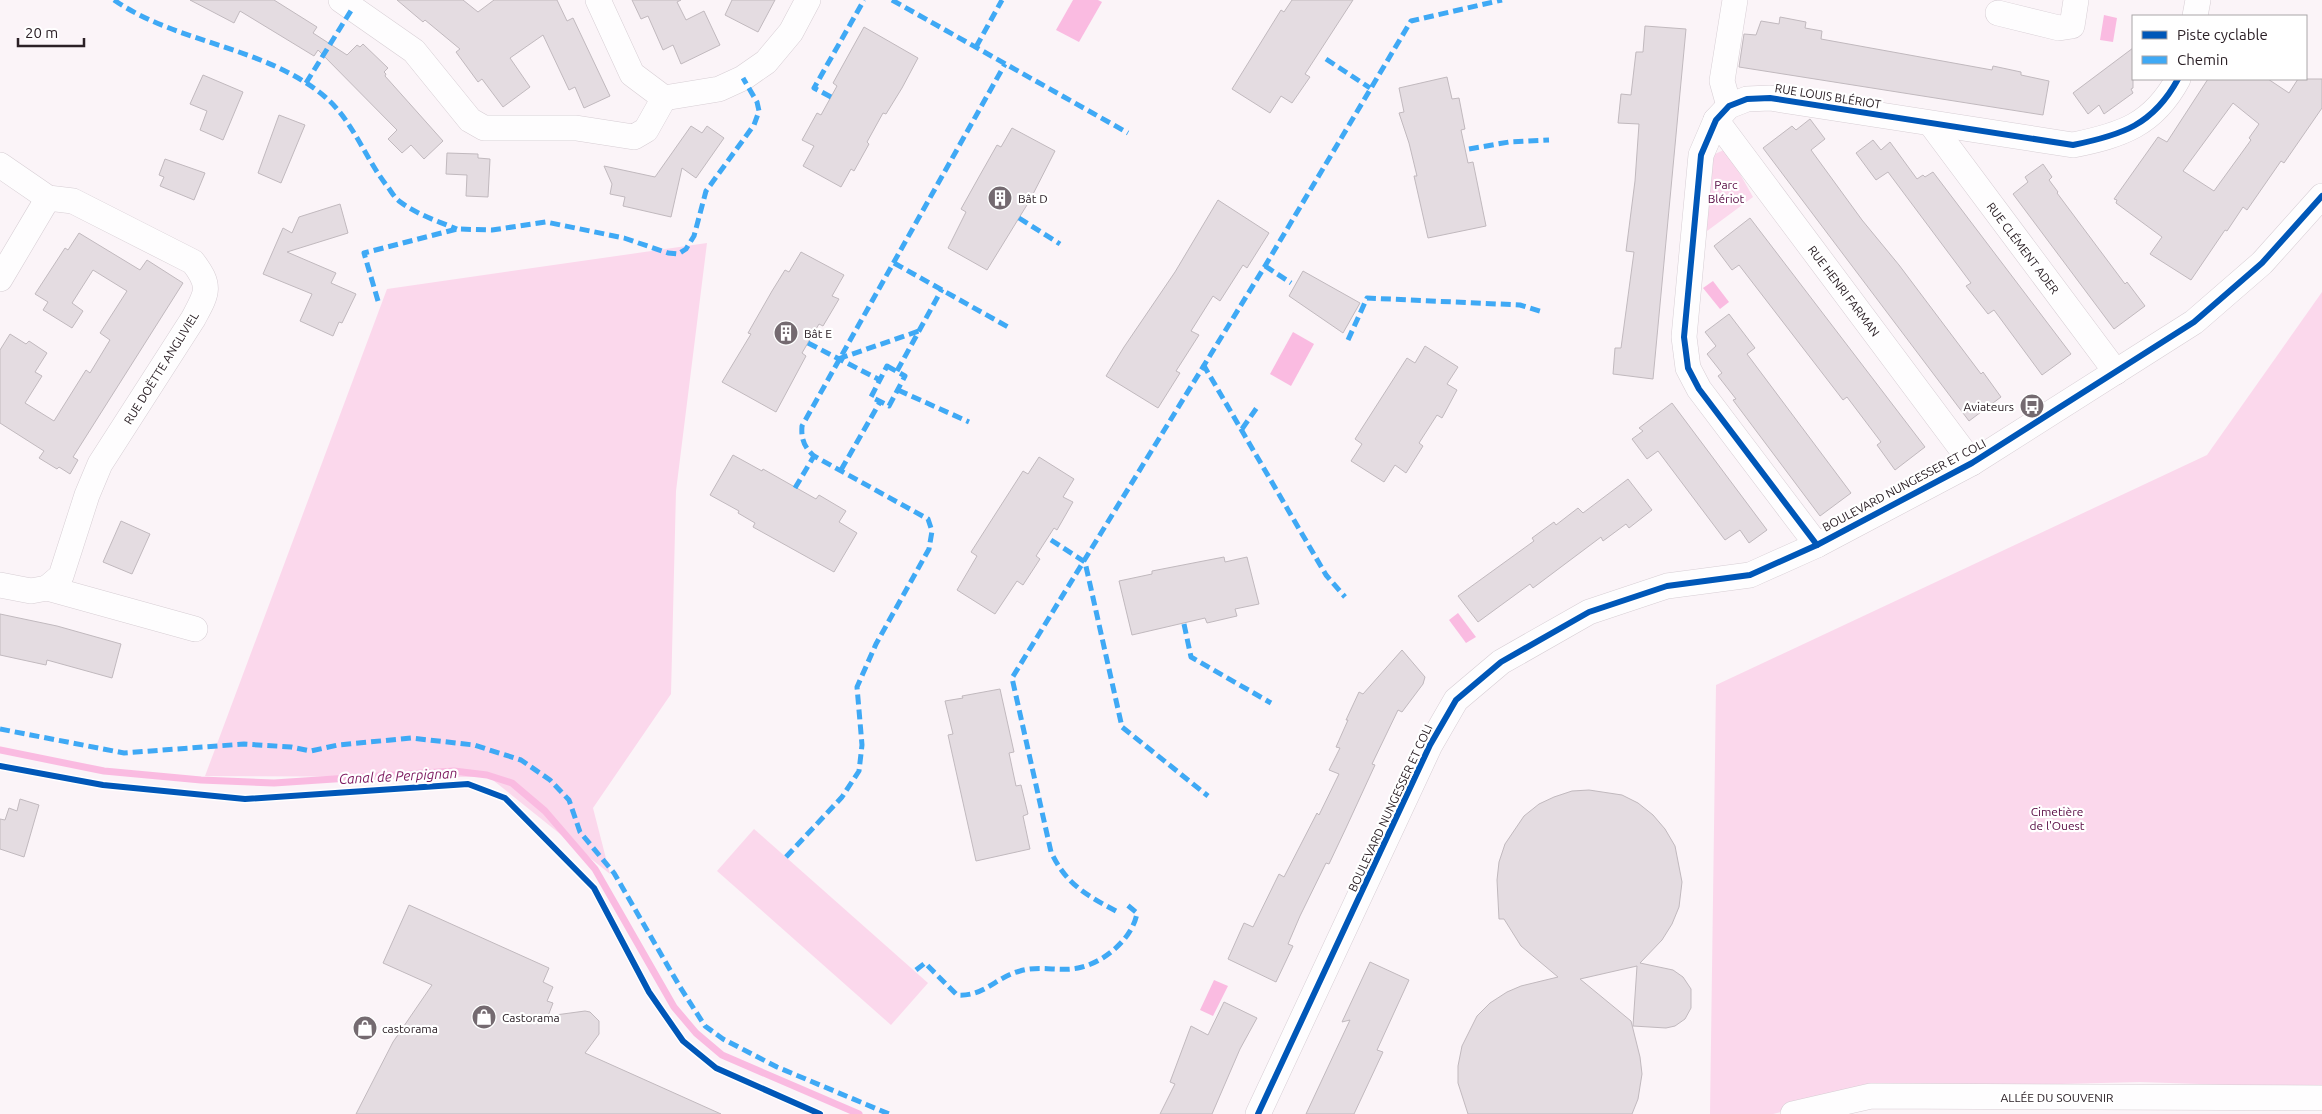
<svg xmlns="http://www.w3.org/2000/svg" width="2322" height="1114" viewBox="0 0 2322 1114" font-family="Ubuntu,sans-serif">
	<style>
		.green { fill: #fbd8ec }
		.water { fill: #fabbe1 }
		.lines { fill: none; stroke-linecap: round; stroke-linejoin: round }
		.stream { stroke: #fabbe1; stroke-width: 7 }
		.building { fill: #e4dce1; stroke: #c1b9be; fill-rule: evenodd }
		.minor-casing { stroke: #d7ced4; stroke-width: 26 }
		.minor { stroke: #fefdfe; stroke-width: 25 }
		.quiet { stroke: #3fa9f5; stroke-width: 5; stroke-dasharray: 10 5; stroke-linecap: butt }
		.cycleway-casing { stroke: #fff; stroke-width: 9 }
		.cycleway { stroke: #0057b8; stroke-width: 6 }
		.labels { text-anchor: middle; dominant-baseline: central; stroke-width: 4.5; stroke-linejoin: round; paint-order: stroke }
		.street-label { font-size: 12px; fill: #2b2026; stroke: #fff }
		.park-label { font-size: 12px; fill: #550840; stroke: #fff }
		.poi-label { font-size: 12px; fill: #2b2026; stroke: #fff; text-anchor: start }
		.water-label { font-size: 14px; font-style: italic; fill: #7d195f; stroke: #fff }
	</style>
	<rect width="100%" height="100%" fill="#fbf4f8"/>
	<g class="green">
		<path d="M 1726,149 L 1753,197 L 1703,234 L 1706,158 Z"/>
		<path d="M 707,243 L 676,491 L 671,694 L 593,808 L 610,874 L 489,777 L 205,776 L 387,289 Z"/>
		<path d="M 2322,292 L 2322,1088 L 2140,1082 L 1870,1089 L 1773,1114 L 1710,1114 L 1716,685 L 2207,455 Z"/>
		<path d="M 754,829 L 928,983 L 891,1025 L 717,871 Z"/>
	</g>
	<g class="water">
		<path d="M 1073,0 L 1098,0 L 1102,2 L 1079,42 L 1056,30 Z"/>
		<path d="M 2104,15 L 2117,18 L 2113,42 L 2100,40 Z"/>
		<path d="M 1713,281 L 1729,302 L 1720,309 L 1703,288 Z"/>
		<path d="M 1293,332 L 1314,344 L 1291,386 L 1270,374 Z"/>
		<path d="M 1458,613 L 1476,637 L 1466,643 L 1449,620 Z"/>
		<path d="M 1214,980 L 1228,986 L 1213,1016 L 1200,1010 Z"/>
	</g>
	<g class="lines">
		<path class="stream" d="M 0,750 L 104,771 L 201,780 L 274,783 L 454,771 L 487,775 L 512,783 L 545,811 L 595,869 L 674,1007 L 696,1033 L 722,1055 L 859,1114"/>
	</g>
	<g class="building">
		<path d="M 190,0 L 274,0 L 317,27 L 313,33 L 347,55 L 357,45 L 360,47 L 363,44 L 388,68 L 384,72 L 386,74 L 385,76 L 443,141 L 424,159 L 411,145 L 402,153 L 388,139 L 397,130 L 318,50 L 314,56 L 240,11 L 234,23 Z"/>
		<path d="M 397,0 L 463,0 L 478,12 L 494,0 L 557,0 L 567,21 L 573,18 L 610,96 L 584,108 L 575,87 L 569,90 L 543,35 L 510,58 L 530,87 L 503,107 L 482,79 L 478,82 L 456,52 L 460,49 L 425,20 L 423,22 Z"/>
		<path d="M 632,0 L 681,0 L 677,2 L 686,20 L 704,11 L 720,45 L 681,64 L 673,45 L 663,50 L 648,16 L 641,19 Z"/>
		<path d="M 732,0 L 775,0 L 758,32 L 725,15 Z"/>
		<path d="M 1292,0 L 1353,0 L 1305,74 L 1310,77 L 1292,103 L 1281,96 L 1270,113 L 1232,89 L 1281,10 L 1284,12 Z"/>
		<path d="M 1780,17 L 1806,22 L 1805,28 L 1822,31 L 1821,39 L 1992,70 L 1993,66 L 2021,72 L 2021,75 L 2049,81 L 2043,115 L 1739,67 L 1744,34 L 1756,35 L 1761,21 L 1779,24 Z"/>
		<path d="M 1645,26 L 1686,29 L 1653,379 L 1613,374 L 1615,348 L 1621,348 L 1634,252 L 1626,251 L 1635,181 L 1639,124 L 1618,123 L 1621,94 L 1631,95 L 1636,52 L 1643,52 Z"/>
		<path d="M 864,27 L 918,58 L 902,88 L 886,114 L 883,113 L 867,142 L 869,144 L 854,171 L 851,169 L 841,187 L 803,166 L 814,146 L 802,140 L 817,113 L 821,115 L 837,86 L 833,83 Z"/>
		<path d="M 2133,48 L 2133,88 L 2131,89 L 2133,93 L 2104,114 L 2099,105 L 2088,114 L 2073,93 Z"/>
		<path d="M 203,75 L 243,92 L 223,140 L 200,130 L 207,111 L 190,104 Z"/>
		<path d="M 1447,77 L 1452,99 L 1459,98 L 1465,129 L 1461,130 L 1468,163 L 1473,162 L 1486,226 L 1428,238 L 1414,176 L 1417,176 L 1409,143 L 1399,113 L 1404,112 L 1399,88 Z"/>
		<path d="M 2208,79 L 2268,79 L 2289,93 L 2298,79 L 2322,79 L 2322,108 L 2284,163 L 2281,161 L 2247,210 L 2243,207 L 2227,231 L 2225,230 L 2191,280 L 2150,254 L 2162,237 L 2116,203 L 2117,200 L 2114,199 L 2158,137 L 2167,142 ZM 2233,103 L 2259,124 L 2249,138 L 2251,140 L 2214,191 L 2183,171 Z"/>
		<path d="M 279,115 L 305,125 L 281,183 L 258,173 Z"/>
		<path d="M 1810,119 L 1825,139 L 1811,150 L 1862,220 L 1899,265 L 1981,374 L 1983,372 L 2001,397 L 1969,421 L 1763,148 L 1792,126 L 1796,130 Z"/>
		<path d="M 691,126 L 702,133 L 707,126 L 724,138 L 696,178 L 682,168 L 671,217 L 623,206 L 625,197 L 610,194 L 612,184 L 604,166 L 655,177 Z"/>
		<path d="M 1012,128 L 1055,151 L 1030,200 L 987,270 L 948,248 L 966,212 L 961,209 L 980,175 L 997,145 L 1001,147 Z"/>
		<path d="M 1873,140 L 1881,150 L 1890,142 L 1917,179 L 1923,175 L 1925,177 L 1933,172 L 2071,354 L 2042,375 L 1994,310 L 1988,314 L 1966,286 L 1971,283 L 1888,172 L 1876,180 L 1856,153 Z"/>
		<path d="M 447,153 L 478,154 L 478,158 L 490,159 L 488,197 L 466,196 L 467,175 L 446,174 Z"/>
		<path d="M 165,159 L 205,173 L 194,200 L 160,186 L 164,177 L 159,175 Z"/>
		<path d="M 2043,164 L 2052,177 L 2049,180 L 2058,192 L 2057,193 L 2125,284 L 2127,282 L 2145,306 L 2114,329 L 2013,194 L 2028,182 L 2025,177 Z"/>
		<path d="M 1218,200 L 1269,233 L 1247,268 L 1243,265 L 1220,301 L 1213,296 L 1191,331 L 1199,335 L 1176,371 L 1180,373 L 1158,408 L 1106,376 L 1124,347 L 1175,272 Z"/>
		<path d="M 340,204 L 348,233 L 287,252 L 336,273 L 331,283 L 356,294 L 342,323 L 339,322 L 333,336 L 300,321 L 312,294 L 263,274 L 283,228 L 292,233 L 299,217 Z"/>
		<path d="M 1750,218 L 1925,447 L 1895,470 L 1877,445 L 1881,442 L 1847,397 L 1843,400 L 1739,265 L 1732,270 L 1714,246 Z"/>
		<path d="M 79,233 L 140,270 L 147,260 L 183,283 L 73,457 L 78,460 L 70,474 L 59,467 L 57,469 L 39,458 L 44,451 L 0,423 L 0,350 L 10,334 L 26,344 L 29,341 L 47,353 L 35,372 L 42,376 L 25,403 L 54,421 L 86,370 L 90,373 L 110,340 L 100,333 L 127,291 L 93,270 L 72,303 L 83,311 L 72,328 L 43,310 L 48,302 L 35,294 L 65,248 L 68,250 Z"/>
		<path d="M 801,252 L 844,275 L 832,296 L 839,299 L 823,326 L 819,324 L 802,353 L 806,356 L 776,412 L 722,382 L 751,334 L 748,333 L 772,291 L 785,270 L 789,272 Z"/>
		<path d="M 1303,271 L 1360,303 L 1343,333 L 1289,296 Z"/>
		<path d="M 1729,314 L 1755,348 L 1747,354 L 1851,493 L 1820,516 L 1733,400 L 1736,399 L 1718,376 L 1722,373 L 1707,354 L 1716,346 L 1705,332 Z"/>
		<path d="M 1425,346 L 1458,367 L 1447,384 L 1457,390 L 1442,418 L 1437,415 L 1419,443 L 1423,446 L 1406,473 L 1395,465 L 1384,482 L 1351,461 L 1362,444 L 1355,439 L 1407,358 L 1415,363 Z"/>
		<path d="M 1672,403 L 1767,530 L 1749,543 L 1740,530 L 1725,540 L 1658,451 L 1647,459 L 1632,439 L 1643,431 L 1639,428 Z"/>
		<path d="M 733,455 L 762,471 L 763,469 L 816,499 L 819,495 L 846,511 L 839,522 L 857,533 L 834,572 L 753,527 L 755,523 L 738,513 L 739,511 L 710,495 Z"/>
		<path d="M 1039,457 L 1074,479 L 1063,497 L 1073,502 L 1057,530 L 1054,528 L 1036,556 L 1040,559 L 1023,585 L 1017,581 L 995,614 L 957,590 L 977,556 L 971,552 L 1023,471 L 1028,474 Z"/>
		<path d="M 1628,479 L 1652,510 L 1629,528 L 1626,524 L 1603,541 L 1601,537 L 1533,588 L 1530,584 L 1478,622 L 1458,596 L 1534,541 L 1532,538 L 1554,522 L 1556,525 L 1578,508 L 1583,513 Z"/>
		<path d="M 121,521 L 150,534 L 132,574 L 103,562 Z"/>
		<path d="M 1224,557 L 1225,562 L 1247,557 L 1259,604 L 1235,609 L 1237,616 L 1207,623 L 1205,618 L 1132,635 L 1119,581 L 1152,574 L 1152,571 Z"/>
		<path d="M 0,614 L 57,626 L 121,644 L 112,678 L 47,660 L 46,665 L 0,655 Z"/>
		<path d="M 1402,650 L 1425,677 L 1423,684 L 1402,712 L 1398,710 L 1372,764 L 1375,765 L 1346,828 L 1329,864 L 1326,863 L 1300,916 L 1288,944 L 1293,946 L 1276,982 L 1228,959 L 1244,923 L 1253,927 L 1279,874 L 1284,877 L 1317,813 L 1319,815 L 1339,774 L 1329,770 L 1340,748 L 1336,747 L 1348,720 L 1346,720 L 1359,692 L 1363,694 Z"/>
		<path d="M 1000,689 L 1014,752 L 1009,753 L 1016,786 L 1021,785 L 1028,814 L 1023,816 L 1030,849 L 976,861 L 948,735 L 953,734 L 945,701 L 963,698 L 962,696 Z"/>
		<path d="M 1589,790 L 1622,795 L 1638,803 L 1653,815 L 1665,829 L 1675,846 L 1682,882 L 1679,907 L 1672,924 L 1662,940 L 1640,963 L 1673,970 L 1683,977 L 1691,989 L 1691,1008 L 1685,1019 L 1675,1026 L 1666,1028 L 1633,1026 L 1637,966 L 1580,979 L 1631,1021 L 1640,1057 L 1642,1074 L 1638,1099 L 1632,1114 L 1468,1114 L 1458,1083 L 1458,1066 L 1462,1046 L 1477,1016 L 1490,1003 L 1507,992 L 1521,986 L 1558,977 L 1521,946 L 1504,919 L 1499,919 L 1497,880 L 1499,862 L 1505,844 L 1524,816 L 1539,804 L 1554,797 L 1572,791 Z"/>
		<path d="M 20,799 L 39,805 L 24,857 L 0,849 L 0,819 L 5,820 L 9,808 L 17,811 Z"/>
		<path d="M 409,905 L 549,968 L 543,982 L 553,987 L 547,1001 L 553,1003 L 548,1016 L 585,1011 L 590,1012 L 599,1021 L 599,1034 L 585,1053 L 721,1114 L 356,1114 L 393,1042 L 432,985 L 383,963 Z"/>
		<path d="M 1370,962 L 1409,980 L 1377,1050 L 1383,1052 L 1354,1114 L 1306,1114 L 1350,1020 L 1342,1022 Z"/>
		<path d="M 1224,1002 L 1257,1018 L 1240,1049 L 1212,1114 L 1160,1114 L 1175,1084 L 1170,1082 L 1191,1026 L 1208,1035 Z"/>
	</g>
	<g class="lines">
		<defs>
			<g id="minor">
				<path d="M 341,0 L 414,51 L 470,120 L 484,128 L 576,128 L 634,137 L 646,130 L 664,98"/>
				<path d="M 598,0 L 632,74 L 664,98 L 719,89 L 743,78 L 766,62 L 791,32 L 808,0"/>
				<path d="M 1998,13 L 2059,28 L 2072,26 L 2076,0"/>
				<path d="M 2195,16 L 2198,0"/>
				<path d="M 1729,106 L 1722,81 L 1735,0"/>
				<path d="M 1716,120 L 1972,463"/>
				<path d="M 1931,124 L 2116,372"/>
				<path d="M 0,165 L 48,198 L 73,201 L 193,262 C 212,287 207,293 193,319 L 100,464 L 87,495 L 61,576 L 47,588"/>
				<path d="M 0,279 L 48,198"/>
				<path d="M 1817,545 L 1699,389 L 1688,368 L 1684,337 L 1701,155 L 1716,120 L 1729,106 L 1747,99 L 1770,98 L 2073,145 C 2122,135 2153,125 2178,79"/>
				<path d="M 0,585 L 31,591 L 47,588 L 195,629"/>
				<path d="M 1258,1114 L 1430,745 L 1456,700 L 1501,662 L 1589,612 L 1667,586 L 1750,575 L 1817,545 L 1972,463 L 2194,322 L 2262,263 L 2322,196"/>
				<path d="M 1793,1114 L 1871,1096 L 2322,1098"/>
			</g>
		</defs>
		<use href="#minor" class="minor-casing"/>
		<use href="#minor" class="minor"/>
		<g class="quiet">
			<path d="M 114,0 C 178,44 264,46 324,96 C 352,119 365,158 387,186 C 391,191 394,197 399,201 C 416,214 437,221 457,229"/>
			<path d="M 892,0 L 1128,133"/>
			<path d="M 976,47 L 1002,0"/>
			<path d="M 1326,59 L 1370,88"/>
			<path d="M 306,83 L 352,9"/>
			<path d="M 831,97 L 814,88 L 864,0"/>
			<path d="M 1469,149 L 1509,142 L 1549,140"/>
			<path d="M 1019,218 L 1060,244"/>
			<path d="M 894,263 L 1008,327"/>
			<path d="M 1265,266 L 1291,283"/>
			<path d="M 378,301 L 364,253 L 457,229 L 492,230 L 546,222 L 624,238 L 668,253 L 678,254 L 686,249 L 694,236 L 706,191 L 754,125 L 759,111 L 757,102 L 743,78"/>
			<path d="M 1348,340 L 1367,298 L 1520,305 L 1543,312"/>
			<path d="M 808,343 L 880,380"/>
			<path d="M 838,359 L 919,331"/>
			<path d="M 1203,364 L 1326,575 L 1345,597"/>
			<path d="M 887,366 L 905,376 L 889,406 L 871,397 Z"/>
			<path d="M 897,371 L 942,289"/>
			<path d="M 898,390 L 969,422"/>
			<path d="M 1242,429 L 1258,406"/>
			<path d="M 841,470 L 880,402"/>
			<path d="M 795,488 L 814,456"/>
			<path d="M 1051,540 L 1085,562 L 1122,727 L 1208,796"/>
			<path d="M 1184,624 L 1191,657 L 1271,703"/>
			<path d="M 0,729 L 124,753 L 244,744 L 291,747 L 311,751 L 338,745 L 411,738 L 474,745 L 521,760 L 550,780 L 569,800 L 580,832 L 614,873 L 680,987 L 705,1026 L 723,1039 L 777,1067 L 889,1114"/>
			<path d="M 786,857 L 842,797 L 859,771 L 862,745 L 857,687 L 876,644 L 929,549 L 932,531 L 928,519 L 814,456 C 804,447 801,439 802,426 L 1005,64"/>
			<path d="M 1116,911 C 1086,895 1066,884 1051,852 L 1012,678 L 1265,266 L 1411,21 L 1502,0"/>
			<path d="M 916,970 L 925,963 L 957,995 C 984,997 996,977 1020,971 C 1039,965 1060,972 1078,968 C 1104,963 1133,938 1137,913 L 1125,903"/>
		</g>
		<defs>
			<g id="cycleway">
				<path d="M 1817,545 L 1699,389 L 1688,368 L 1684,337 L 1701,155 L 1716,120 L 1729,106 L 1747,99 L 1770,98 L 2073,145 C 2122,135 2153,125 2178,79"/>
				<path d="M 0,766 L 103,785 L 245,799 L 468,784 L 505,798 L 594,888 L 649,992 L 683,1041 L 716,1068 L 820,1114"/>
				<path d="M 1258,1114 L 1430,745 L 1456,700 L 1501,662 L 1589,612 L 1667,586 L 1750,575 L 1817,545 L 1972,463 L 2194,322 L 2262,263 L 2322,196"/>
			</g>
		</defs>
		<use href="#cycleway" class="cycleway-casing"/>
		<use href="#cycleway" class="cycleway"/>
	</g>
	<defs>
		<symbol id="building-disc" viewBox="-11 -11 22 22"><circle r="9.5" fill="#746a70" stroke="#fff"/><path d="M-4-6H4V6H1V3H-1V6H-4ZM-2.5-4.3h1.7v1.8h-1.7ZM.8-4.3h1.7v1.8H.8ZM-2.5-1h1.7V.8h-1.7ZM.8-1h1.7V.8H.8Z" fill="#fff"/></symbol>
		<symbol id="bus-disc" viewBox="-11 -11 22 22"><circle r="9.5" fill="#746a70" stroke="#fff"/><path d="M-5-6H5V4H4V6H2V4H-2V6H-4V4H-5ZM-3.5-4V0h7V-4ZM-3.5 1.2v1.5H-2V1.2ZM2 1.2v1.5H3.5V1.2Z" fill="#fff"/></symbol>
		<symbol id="shop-disc" viewBox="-11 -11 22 22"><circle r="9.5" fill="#746a70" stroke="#fff"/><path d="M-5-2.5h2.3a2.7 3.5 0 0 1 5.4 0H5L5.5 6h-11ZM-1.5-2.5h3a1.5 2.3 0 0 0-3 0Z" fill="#fff"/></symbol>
	</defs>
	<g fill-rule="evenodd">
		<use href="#building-disc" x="986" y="184" width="28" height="28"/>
		<use href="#building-disc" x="772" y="319" width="28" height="28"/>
		<use href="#bus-disc" x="2018" y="392" width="28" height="28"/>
		<use href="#shop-disc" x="470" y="1003" width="28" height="28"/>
		<use href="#shop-disc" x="351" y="1014" width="28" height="28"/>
	</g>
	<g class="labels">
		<g class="street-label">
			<text transform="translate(1828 96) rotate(9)">RUE LOUIS BLÉRIOT</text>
			<text transform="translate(2023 248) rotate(53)">RUE CLÉMENT ADER</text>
			<text transform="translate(1844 291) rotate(53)">RUE HENRI FARMAN</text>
			<text transform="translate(161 368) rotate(-58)">RUE DOËTTE ANGLIVIEL</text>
			<text transform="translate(1904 485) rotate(-28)">BOULEVARD NUNGESSER ET COLI</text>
			<text transform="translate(1390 808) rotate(-65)">BOULEVARD NUNGESSER ET COLI</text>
			<text x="2057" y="1097">ALLÉE DU SOUVENIR</text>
		</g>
		<g class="park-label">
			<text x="1726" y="184">Parc<tspan x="1726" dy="14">Blériot</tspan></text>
			<text x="2057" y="811">Cimetière<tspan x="2057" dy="14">de l'Ouest</tspan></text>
		</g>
		<g class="poi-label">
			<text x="1018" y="198">Bât D</text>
			<text x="804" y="333">Bât E</text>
			<text x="2014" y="406" text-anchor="end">Aviateurs</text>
			<text x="502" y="1017">Castorama</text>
			<text x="382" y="1028">castorama</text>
		</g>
		<g class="water-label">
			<text transform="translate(398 776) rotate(-3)">Canal de Perpignan</text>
		</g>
	</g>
	<rect x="2132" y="15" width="175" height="65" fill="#ffffff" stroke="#aaa6a8"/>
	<rect x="2142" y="31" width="25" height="8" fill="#0057b8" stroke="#aaa6a8"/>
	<text x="2177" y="40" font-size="15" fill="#2b2026">Piste cyclable</text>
	<rect x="2142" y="56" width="25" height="8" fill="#3fa9f5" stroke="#aaa6a8"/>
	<text x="2177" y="65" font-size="15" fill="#2b2026">Chemin</text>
	<path d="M18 38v8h66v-8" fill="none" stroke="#2b2026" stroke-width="2.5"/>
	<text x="25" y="38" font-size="15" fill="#2b2026" stroke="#ffffff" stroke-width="4" paint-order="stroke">20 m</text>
</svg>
